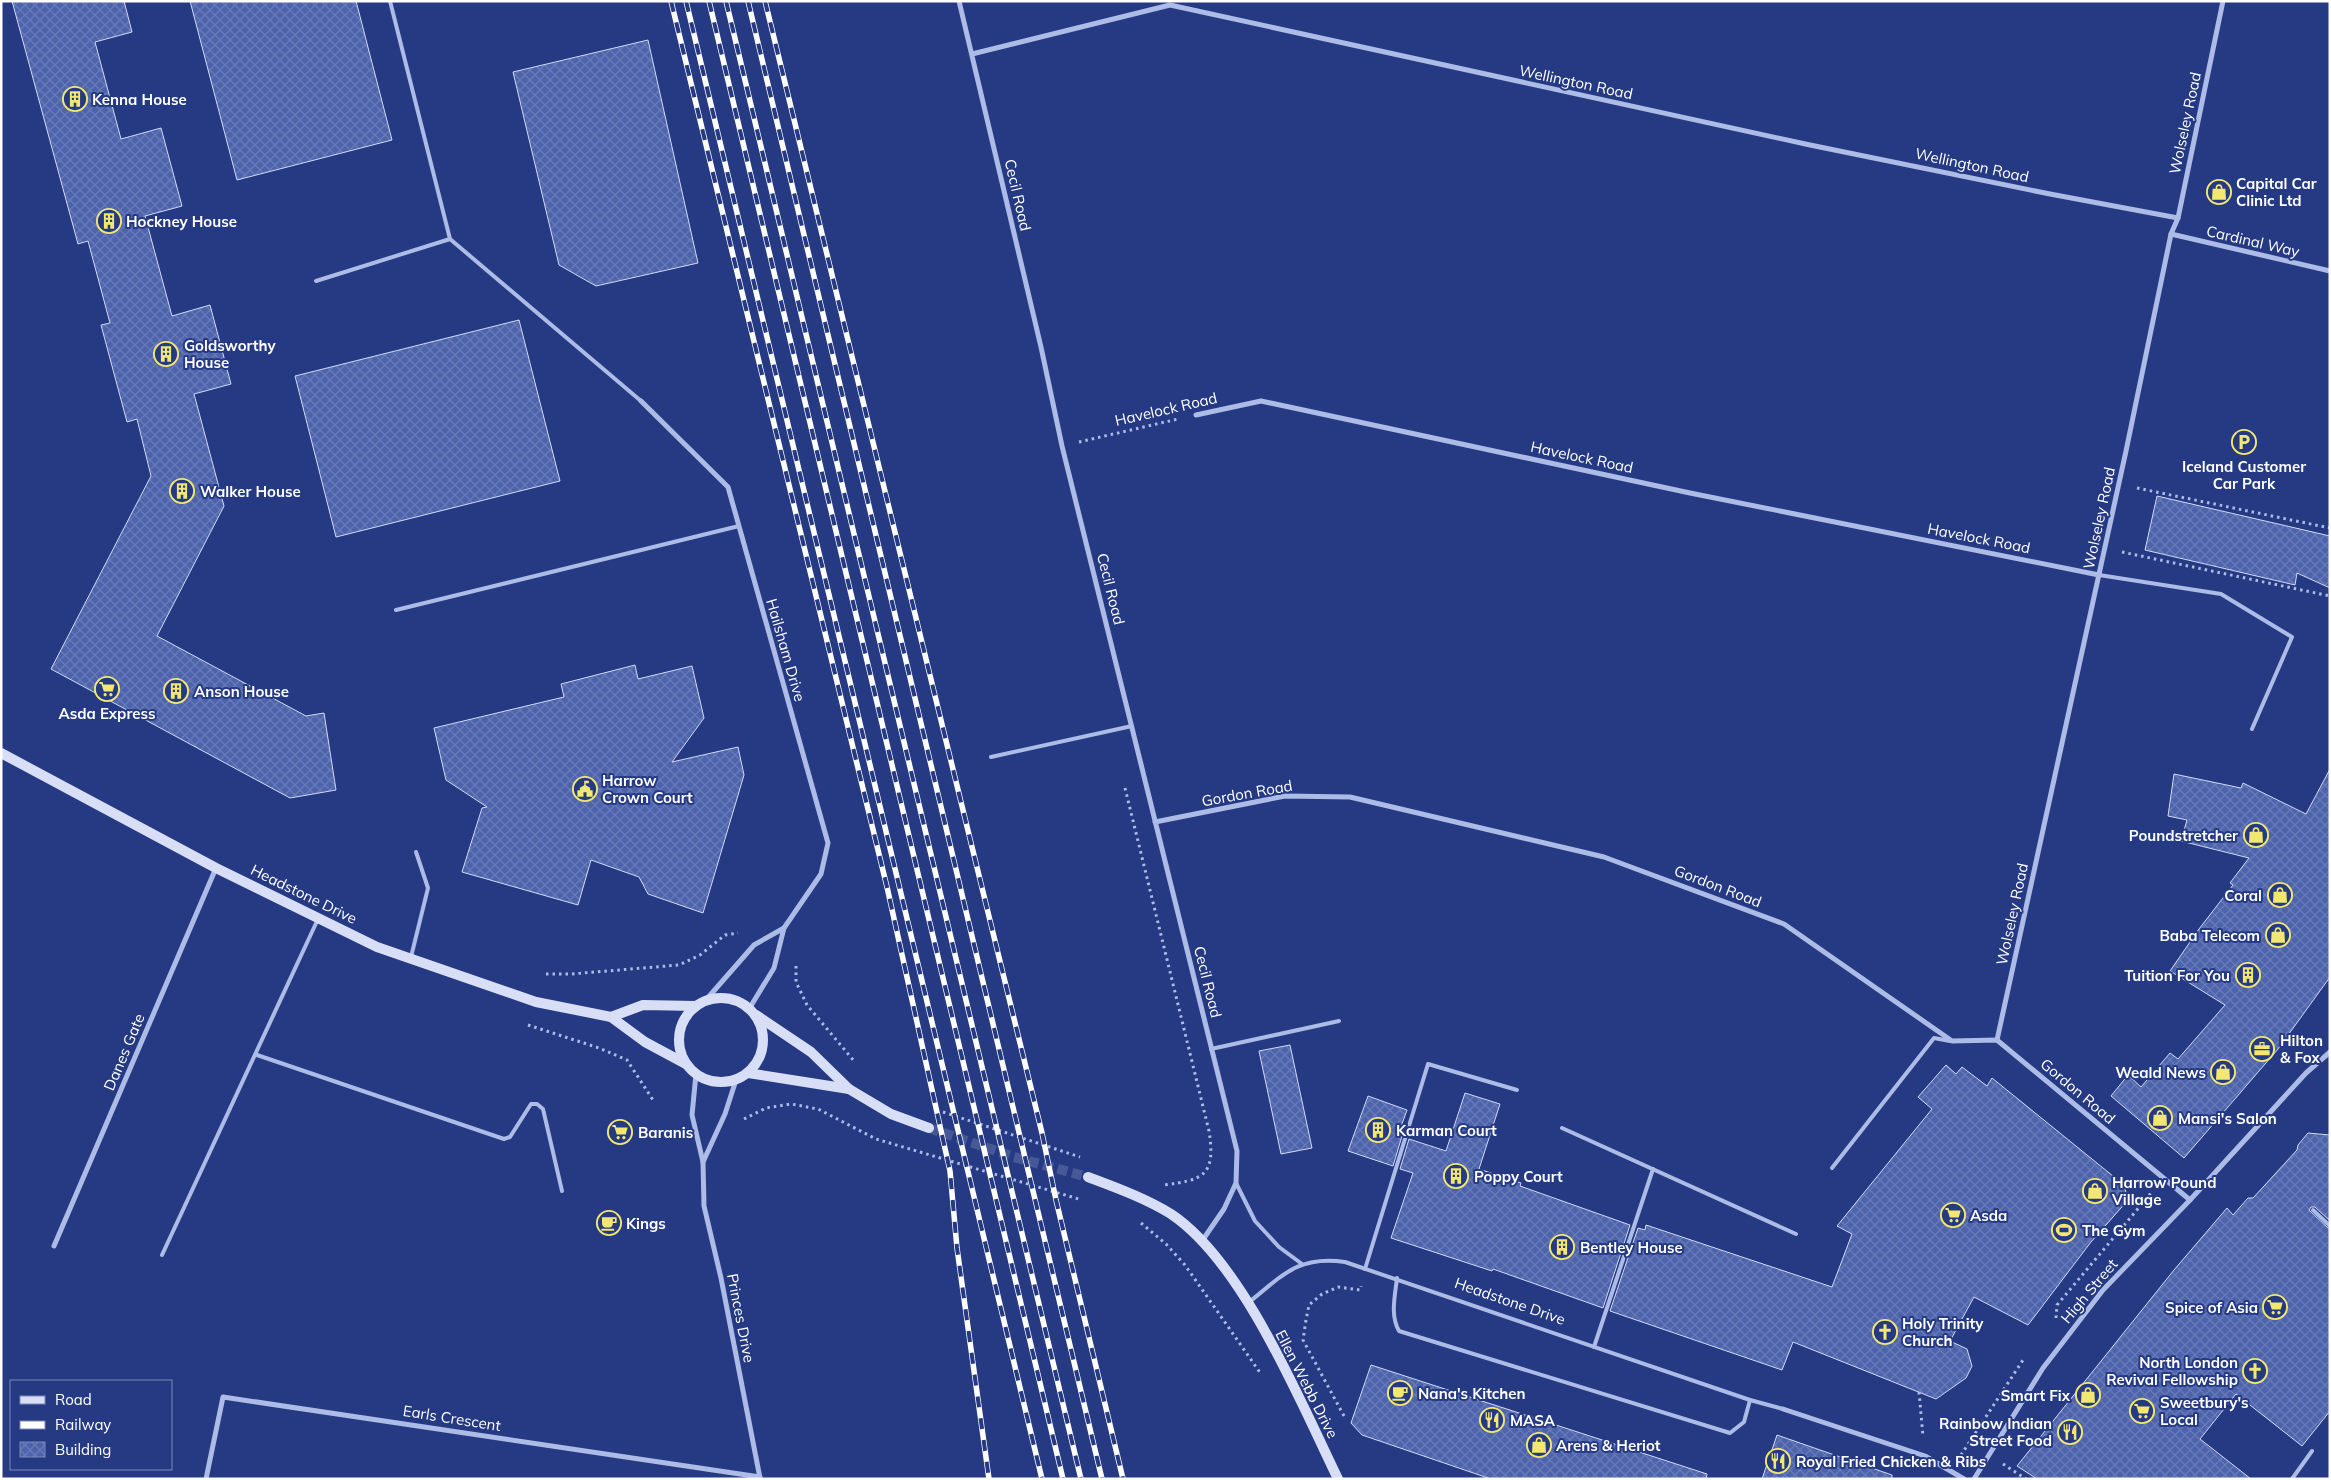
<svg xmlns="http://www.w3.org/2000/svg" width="2331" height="1480" viewBox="0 0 2331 1480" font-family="Mulish,sans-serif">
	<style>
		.building { fill: url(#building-cross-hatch); stroke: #d1daf6 }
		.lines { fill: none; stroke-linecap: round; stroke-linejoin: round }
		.secondary-tunnel { stroke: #465896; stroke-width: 10; stroke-dasharray: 10 5; stroke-linecap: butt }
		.path { stroke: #adbbe7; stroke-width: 3; stroke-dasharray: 2.5 4; stroke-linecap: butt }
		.lane { stroke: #adbbe7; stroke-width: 4 }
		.street { stroke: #adbbe7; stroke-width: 5 }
		.secondary { stroke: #d7def6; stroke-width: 10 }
		.rail-casing { stroke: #fff; stroke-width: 5.5 }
		.rail { stroke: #253a83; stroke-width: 4; stroke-dasharray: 11; stroke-linecap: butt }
		.labels { text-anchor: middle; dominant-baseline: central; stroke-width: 4; stroke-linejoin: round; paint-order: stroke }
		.street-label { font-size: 15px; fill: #fff; stroke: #253a83 }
		.poi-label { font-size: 15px; font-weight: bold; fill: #fff; stroke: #253a83; text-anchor: start }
	</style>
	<defs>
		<pattern id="building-cross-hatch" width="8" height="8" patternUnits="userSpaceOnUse" patternTransform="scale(1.25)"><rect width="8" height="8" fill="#4d63ab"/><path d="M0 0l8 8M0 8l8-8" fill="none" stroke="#687ab8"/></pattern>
	</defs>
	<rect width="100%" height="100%" fill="#253a83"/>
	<g class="building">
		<path d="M 12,1 L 124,1 L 132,32 L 95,42 L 121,139 L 161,128 L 182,206 L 145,216 L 172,316 L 210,305 L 231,384 L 194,394 L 224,506 L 157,636 L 306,716 L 324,713 L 336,790 L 290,798 L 51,669 L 151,476 L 137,419 L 127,422 L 101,325 L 110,323 L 88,241 L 78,244 Z"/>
		<path d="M 190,1 L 356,1 L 392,140 L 237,180 Z"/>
		<path d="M 648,40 L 698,263 L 596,286 L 559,265 L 513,72 Z"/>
		<path d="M 519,320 L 560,481 L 336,537 L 295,376 Z"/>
		<path d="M 2157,496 L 2330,536 L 2330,588 L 2297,573 L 2295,585 L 2145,550 Z"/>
		<path d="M 635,665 L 638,679 L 692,666 L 704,718 L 672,762 L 738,747 L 744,775 L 703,913 L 648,894 L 639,877 L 591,860 L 578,905 L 462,872 L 482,808 L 487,807 L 446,780 L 434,728 L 564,697 L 561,684 Z"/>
		<path d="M 2330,769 L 2330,977 L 2278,1049 L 2184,1158 L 2111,1096 L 2128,1075 L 2141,1087 L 2170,1053 L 2178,1059 L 2225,1005 L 2170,971 L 2199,929 L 2233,885 L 2230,883 L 2249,858 L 2181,841 L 2187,820 L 2168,816 L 2174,774 L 2241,788 L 2243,783 L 2306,814 Z"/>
		<path d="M 1290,1045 L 1312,1148 L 1281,1154 L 1259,1051 Z"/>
		<path d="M 1946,1065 L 1956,1074 L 1962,1067 L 1987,1086 L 1992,1078 L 2124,1185 L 2128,1200 L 2091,1242 L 2028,1325 L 1974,1297 L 1950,1341 L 1967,1349 L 1972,1366 L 1966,1378 L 1936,1399 L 1793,1342 L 1782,1370 L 1610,1311 L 1638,1228 L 1645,1230 L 1646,1225 L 1832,1287 L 1852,1234 L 1837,1226 L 1932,1109 L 1918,1097 Z"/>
		<path d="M 1465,1093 L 1500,1104 L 1479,1169 L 1521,1183 L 1520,1186 L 1630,1225 L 1603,1308 L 1493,1269 L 1492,1271 L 1391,1238 L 1413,1173 L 1400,1169 L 1409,1139 L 1446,1151 Z"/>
		<path d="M 1368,1096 L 1407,1110 L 1398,1135 L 1402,1136 L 1393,1166 L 1348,1151 Z"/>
		<path d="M 2308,1133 L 2330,1135 L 2330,1221 L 2315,1207 L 2311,1207 L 2309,1210 L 2330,1230 L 2330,1411 L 2302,1446 L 2236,1394 L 2200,1439 L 2251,1479 L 2037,1479 L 2017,1466 L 2174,1270 L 2227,1208 L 2233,1215 L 2248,1198 L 2253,1198 L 2297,1150 L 2298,1145 Z"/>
		<path d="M 1371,1365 L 1707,1474 L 1706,1479 L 1491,1479 L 1362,1435 L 1351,1423 Z"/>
		<path d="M 1777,1435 L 1892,1475 L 1892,1479 L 1762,1479 Z"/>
	</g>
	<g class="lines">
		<path class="secondary-tunnel" d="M 929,1128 L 1014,1157 L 1088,1177"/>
		<g class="path">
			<path d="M 1079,442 L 1178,419"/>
			<path d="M 2137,488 L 2330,528"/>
			<path d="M 2122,552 L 2330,596"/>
			<path d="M 1125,788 L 1209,1131 C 1216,1175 1204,1180 1164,1185"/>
			<path d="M 796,966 L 796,982 L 807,1005 L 854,1061"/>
			<path d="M 546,974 L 571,974 L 679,965 L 700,955 L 725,935 L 738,933"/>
			<path d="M 528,1025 L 599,1048 L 627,1060 L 653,1100"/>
			<path d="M 943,1112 L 1080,1157"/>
			<path d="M 744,1119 L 766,1108 L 791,1104 L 818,1109 L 876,1139 L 1082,1200"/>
			<path d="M 1141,1223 L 1166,1244 L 1185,1265 L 1261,1374"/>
			<path d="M 2056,1318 L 2057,1305 L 2152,1192"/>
			<path d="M 1919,1392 L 1923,1436"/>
			<path d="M 1344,1416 L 1303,1340 L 1306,1320 L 1309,1305 L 1322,1294 L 1338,1287 L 1360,1290 L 1361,1286"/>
			<path d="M 1961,1455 L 2023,1360"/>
			<path d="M 2003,1464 L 2026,1479"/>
		</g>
		<g class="lane">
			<path d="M 390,1 L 450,239 L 641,401"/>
			<path d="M 316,281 L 450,239"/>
			<path d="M 2099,575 L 2221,594 L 2292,637 L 2252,729"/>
			<path d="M 396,610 L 739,526"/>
			<path d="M 991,757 L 1132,726"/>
			<path d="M 411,957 L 428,888 L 416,852"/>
			<path d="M 1211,1049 L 1339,1021"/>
			<path d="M 257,1055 L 504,1139 L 510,1137 L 531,1104 L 537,1104 L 543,1109 L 562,1191"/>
			<path d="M 1562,1128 L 1796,1234"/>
			<path d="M 1832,1168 L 1934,1038 L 1950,1041"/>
			<path d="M 1236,1183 L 1255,1221 L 1279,1247 L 1302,1264"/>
			<path d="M 2313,1210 L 2330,1226"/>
			<path d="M 162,1255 L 318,919"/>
			<path d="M 1365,1269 L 1428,1064 L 1517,1090"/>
			<path d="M 1397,1278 C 1395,1296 1390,1315 1399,1331 L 1730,1433 L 1744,1422 L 1750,1400"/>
			<path d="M 1248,1303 C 1282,1276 1298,1255 1345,1262 L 1750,1400 L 1783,1409"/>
			<path d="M 1594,1347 L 1653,1169"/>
			<path d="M 2292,1479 L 2312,1451"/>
		</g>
		<g class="street">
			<path d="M 959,1 L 1041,347 L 1062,446 L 1237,1151 L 1236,1183 L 1224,1209 L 1202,1241"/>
			<path d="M 972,54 L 1170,5 L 1810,145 L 2050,194 L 2178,218"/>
			<path d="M 2171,234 L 2330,271"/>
			<path d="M 641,401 L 728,487 L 828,843 L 821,874 L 784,928 L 774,968 L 749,1009"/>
			<path d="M 1196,415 L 1261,401 L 1690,493 L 2099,575"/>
			<path d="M 1155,822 L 1285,796 L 1350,797 L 1604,857 L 1784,924 L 1952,1041 L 1997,1040 L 2190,1200"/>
			<path d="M 705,1001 L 754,945 L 784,928"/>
			<path d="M 1997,1040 L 2126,451 L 2171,234 L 2178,218 L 2223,1"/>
			<path d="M 696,1074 L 692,1115 L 703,1162 L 704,1206 L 721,1278 L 760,1478"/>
			<path d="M 703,1162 L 725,1114 L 736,1080"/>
			<path d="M 54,1246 L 216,868"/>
			<path d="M 1783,1409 L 1925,1456 L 1964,1479"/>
			<path d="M 206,1479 L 223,1397 L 760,1477"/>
			<path d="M 1974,1479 L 2043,1368 L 2103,1290 L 2190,1200 L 2306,1073 L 2330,1052"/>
		</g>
		<g class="secondary">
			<path d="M 1,753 L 216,868 L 377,947 L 536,1002 L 611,1017 L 645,1042 L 686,1064"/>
			<circle cx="721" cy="1040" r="42"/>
			<path d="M 756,1015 L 811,1052 L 849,1089 L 891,1114 L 929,1128"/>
			<path d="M 611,1017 L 643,1005 L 695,1006"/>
			<path d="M 748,1073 L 849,1089"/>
			<path d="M 1088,1177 C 1117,1188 1145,1198 1171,1214 C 1243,1262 1300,1401 1338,1479"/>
		</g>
		<defs>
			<g id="rail">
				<path d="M 671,1 L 887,887 L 950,1171 L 957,1248 L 989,1479"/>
				<path d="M 686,1 L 1042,1479"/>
				<path d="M 709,1 L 1063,1479"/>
				<path d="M 726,1 L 1081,1479"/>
				<path d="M 748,1 L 1102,1479"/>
				<path d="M 765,1 L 1042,1133 L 1056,1200 L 1123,1479"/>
			</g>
		</defs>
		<use href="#rail" class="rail-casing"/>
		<use href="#rail" class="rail"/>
	</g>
	<defs>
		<symbol id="building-ring" viewBox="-11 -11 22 22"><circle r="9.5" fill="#253a83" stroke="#f2e871" stroke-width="1.5"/><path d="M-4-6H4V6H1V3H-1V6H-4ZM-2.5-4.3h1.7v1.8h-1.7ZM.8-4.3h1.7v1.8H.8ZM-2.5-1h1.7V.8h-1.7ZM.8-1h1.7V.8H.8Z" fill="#f2e871"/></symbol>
		<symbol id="shop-ring" viewBox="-11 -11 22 22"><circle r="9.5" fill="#253a83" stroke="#f2e871" stroke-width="1.5"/><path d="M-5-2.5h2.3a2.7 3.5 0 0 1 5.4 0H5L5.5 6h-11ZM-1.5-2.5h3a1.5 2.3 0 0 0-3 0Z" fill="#f2e871"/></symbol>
		<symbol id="parking-ring" viewBox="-11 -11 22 22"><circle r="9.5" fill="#253a83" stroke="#f2e871" stroke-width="1.5"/><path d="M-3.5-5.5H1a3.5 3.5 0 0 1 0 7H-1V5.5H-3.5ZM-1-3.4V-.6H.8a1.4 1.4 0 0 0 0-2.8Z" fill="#f2e871"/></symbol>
		<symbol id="supermarket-ring" viewBox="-11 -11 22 22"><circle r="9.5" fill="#253a83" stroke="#f2e871" stroke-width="1.5"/><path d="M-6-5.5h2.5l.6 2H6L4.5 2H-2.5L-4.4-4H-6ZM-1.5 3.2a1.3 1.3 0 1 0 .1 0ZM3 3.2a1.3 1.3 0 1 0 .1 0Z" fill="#f2e871"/></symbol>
		<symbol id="civic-ring" viewBox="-11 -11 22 22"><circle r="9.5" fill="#253a83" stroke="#f2e871" stroke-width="1.5"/><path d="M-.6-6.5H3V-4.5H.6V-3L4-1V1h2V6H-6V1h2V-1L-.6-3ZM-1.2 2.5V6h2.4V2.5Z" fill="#f2e871"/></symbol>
		<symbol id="office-ring" viewBox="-11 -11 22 22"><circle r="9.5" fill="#253a83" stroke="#f2e871" stroke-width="1.5"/><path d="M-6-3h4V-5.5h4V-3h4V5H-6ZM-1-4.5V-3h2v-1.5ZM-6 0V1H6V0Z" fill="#f2e871"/></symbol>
		<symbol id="cafe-ring" viewBox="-11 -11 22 22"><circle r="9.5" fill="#253a83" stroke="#f2e871" stroke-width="1.5"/><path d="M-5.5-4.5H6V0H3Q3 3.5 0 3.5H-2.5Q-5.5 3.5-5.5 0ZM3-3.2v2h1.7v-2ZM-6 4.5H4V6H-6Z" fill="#f2e871"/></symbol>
		<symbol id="stadium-ring" viewBox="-11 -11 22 22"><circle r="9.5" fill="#253a83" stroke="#f2e871" stroke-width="1.5"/><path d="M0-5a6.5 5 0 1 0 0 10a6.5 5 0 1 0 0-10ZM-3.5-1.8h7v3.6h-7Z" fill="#f2e871"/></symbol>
		<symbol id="church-ring" viewBox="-11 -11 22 22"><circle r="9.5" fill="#253a83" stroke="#f2e871" stroke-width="1.5"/><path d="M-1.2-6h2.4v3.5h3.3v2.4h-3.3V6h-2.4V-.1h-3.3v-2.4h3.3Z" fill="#f2e871"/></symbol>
		<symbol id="restaurant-ring" viewBox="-11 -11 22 22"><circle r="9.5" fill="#253a83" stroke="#f2e871" stroke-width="1.5"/><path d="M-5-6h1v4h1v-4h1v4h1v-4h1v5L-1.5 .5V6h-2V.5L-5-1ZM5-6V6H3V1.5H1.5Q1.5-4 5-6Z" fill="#f2e871"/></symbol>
	</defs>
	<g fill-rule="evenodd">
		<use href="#building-ring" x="61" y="85" width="28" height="28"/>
		<use href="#shop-ring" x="2205" y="178" width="28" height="28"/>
		<use href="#building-ring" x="95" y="207" width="28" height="28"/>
		<use href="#building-ring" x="152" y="340" width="28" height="28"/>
		<use href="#parking-ring" x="2230" y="428" width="28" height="28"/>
		<use href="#building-ring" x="168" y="477" width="28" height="28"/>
		<use href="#supermarket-ring" x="93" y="675" width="28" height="28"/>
		<use href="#building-ring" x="162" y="677" width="28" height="28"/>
		<use href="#civic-ring" x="571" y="775" width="28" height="28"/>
		<use href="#shop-ring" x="2242" y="821" width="28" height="28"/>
		<use href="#shop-ring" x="2266" y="881" width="28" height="28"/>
		<use href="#shop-ring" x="2264" y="921" width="28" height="28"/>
		<use href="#building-ring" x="2234" y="961" width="28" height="28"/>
		<use href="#office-ring" x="2248" y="1035" width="28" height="28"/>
		<use href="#shop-ring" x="2209" y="1058" width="28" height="28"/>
		<use href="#shop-ring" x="2146" y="1104" width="28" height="28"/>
		<use href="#building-ring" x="1364" y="1116" width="28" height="28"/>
		<use href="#supermarket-ring" x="606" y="1118" width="28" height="28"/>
		<use href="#building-ring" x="1442" y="1162" width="28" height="28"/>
		<use href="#shop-ring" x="2081" y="1177" width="28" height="28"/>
		<use href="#supermarket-ring" x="1939" y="1201" width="28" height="28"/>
		<use href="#cafe-ring" x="595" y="1209" width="28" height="28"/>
		<use href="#stadium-ring" x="2050" y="1216" width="28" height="28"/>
		<use href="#building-ring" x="1548" y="1233" width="28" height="28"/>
		<use href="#supermarket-ring" x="2261" y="1293" width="28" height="28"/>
		<use href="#church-ring" x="1871" y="1318" width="28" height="28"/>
		<use href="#church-ring" x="2241" y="1357" width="28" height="28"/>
		<use href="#cafe-ring" x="1386" y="1379" width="28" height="28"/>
		<use href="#shop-ring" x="2074" y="1381" width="28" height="28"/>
		<use href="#supermarket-ring" x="2128" y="1397" width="28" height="28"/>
		<use href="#restaurant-ring" x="1478" y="1406" width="28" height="28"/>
		<use href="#restaurant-ring" x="2056" y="1418" width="28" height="28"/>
		<use href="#shop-ring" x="1525" y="1431" width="28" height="28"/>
		<use href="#restaurant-ring" x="1764" y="1447" width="28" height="28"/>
	</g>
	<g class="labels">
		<g class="street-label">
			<text transform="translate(1576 82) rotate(12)">Wellington Road</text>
			<text transform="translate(2185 123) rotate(-78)">Wolseley Road</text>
			<text transform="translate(1972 165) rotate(12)">Wellington Road</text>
			<text transform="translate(1018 195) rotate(77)">Cecil Road</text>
			<text transform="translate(2253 241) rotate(13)">Cardinal Way</text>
			<text transform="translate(1166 409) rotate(-13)">Havelock Road</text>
			<text transform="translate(1582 457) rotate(12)">Havelock Road</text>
			<text transform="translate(2099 518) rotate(-78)">Wolseley Road</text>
			<text transform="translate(1979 538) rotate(11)">Havelock Road</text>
			<text transform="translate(1111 589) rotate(76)">Cecil Road</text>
			<text transform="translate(786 650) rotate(74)">Hailsham Drive</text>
			<text transform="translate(1247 793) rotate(-10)">Gordon Road</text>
			<text transform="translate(1718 886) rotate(21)">Gordon Road</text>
			<text transform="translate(304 894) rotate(26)">Headstone Drive</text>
			<text transform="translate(2012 914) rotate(-78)">Wolseley Road</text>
			<text transform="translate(1208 982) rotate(76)">Cecil Road</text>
			<text transform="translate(124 1052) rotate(-67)">Danes Gate</text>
			<text transform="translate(2078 1091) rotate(40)">Gordon Road</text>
			<text transform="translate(2089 1291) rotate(-50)">High Street</text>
			<text transform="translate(1510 1301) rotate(19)">Headstone Drive</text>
			<text transform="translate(741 1318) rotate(79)">Princes Drive</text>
			<text transform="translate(1307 1384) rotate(63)">Ellen Webb Drive</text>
			<text transform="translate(452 1418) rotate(9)">Earls Crescent</text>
		</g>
		<g class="poi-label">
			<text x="92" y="99">Kenna House</text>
			<text x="2236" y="183">Capital Car<tspan x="2236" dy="17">Clinic Ltd</tspan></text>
			<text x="126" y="221">Hockney House</text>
			<text x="184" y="345">Goldsworthy<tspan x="184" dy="17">House</tspan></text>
			<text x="2244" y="466" text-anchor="middle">Iceland Customer<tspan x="2244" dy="17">Car Park</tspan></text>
			<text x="200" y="491">Walker House</text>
			<text x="194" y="691">Anson House</text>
			<text x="107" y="713" text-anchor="middle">Asda Express</text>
			<text x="602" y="780">Harrow<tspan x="602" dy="17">Crown Court</tspan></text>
			<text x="2238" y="835" text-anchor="end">Poundstretcher</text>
			<text x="2262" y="895" text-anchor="end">Coral</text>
			<text x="2260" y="935" text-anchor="end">Baba Telecom</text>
			<text x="2230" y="975" text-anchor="end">Tuition For You</text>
			<text x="2280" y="1040">Hilton<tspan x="2280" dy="17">&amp; Fox</tspan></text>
			<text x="2206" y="1072" text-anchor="end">Weald News</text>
			<text x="2178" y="1118">Mansi's Salon</text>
			<text x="1396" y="1130">Karman Court</text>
			<text x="638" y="1132">Baranis</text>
			<text x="1474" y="1176">Poppy Court</text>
			<text x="2112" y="1182">Harrow Pound<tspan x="2112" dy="17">Village</tspan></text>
			<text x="1970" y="1215">Asda</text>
			<text x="626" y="1223">Kings</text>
			<text x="2082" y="1230">The Gym</text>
			<text x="1580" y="1247">Bentley House</text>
			<text x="2258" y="1307" text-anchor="end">Spice of Asia</text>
			<text x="1902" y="1323">Holy Trinity<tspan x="1902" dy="17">Church</tspan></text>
			<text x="2238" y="1362" text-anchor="end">North London<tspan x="2238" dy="17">Revival Fellowship</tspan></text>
			<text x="1418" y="1393">Nana's Kitchen</text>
			<text x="2070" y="1395" text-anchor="end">Smart Fix</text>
			<text x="2160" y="1402">Sweetbury's<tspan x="2160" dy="17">Local</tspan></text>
			<text x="1510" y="1420">MASA</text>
			<text x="2052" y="1423" text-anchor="end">Rainbow Indian<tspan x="2052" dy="17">Street Food</tspan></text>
			<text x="1556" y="1445">Arens &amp; Heriot</text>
			<text x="1796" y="1461">Royal Fried Chicken &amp; Ribs</text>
		</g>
	</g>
	<rect width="2331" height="1480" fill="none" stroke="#ffffff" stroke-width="5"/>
	<rect x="10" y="1380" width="162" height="90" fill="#253a83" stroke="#7c89b5"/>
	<rect x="20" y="1396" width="25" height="8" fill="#d7def6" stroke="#7c89b5"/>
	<text x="55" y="1405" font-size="15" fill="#ffffff">Road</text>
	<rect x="20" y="1421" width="25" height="8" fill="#ffffff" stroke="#7c89b5"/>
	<text x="55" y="1430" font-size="15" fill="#ffffff">Railway</text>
	<rect x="20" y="1442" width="25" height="15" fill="url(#building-cross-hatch)" stroke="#7c89b5"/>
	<text x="55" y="1455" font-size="15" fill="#ffffff">Building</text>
</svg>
